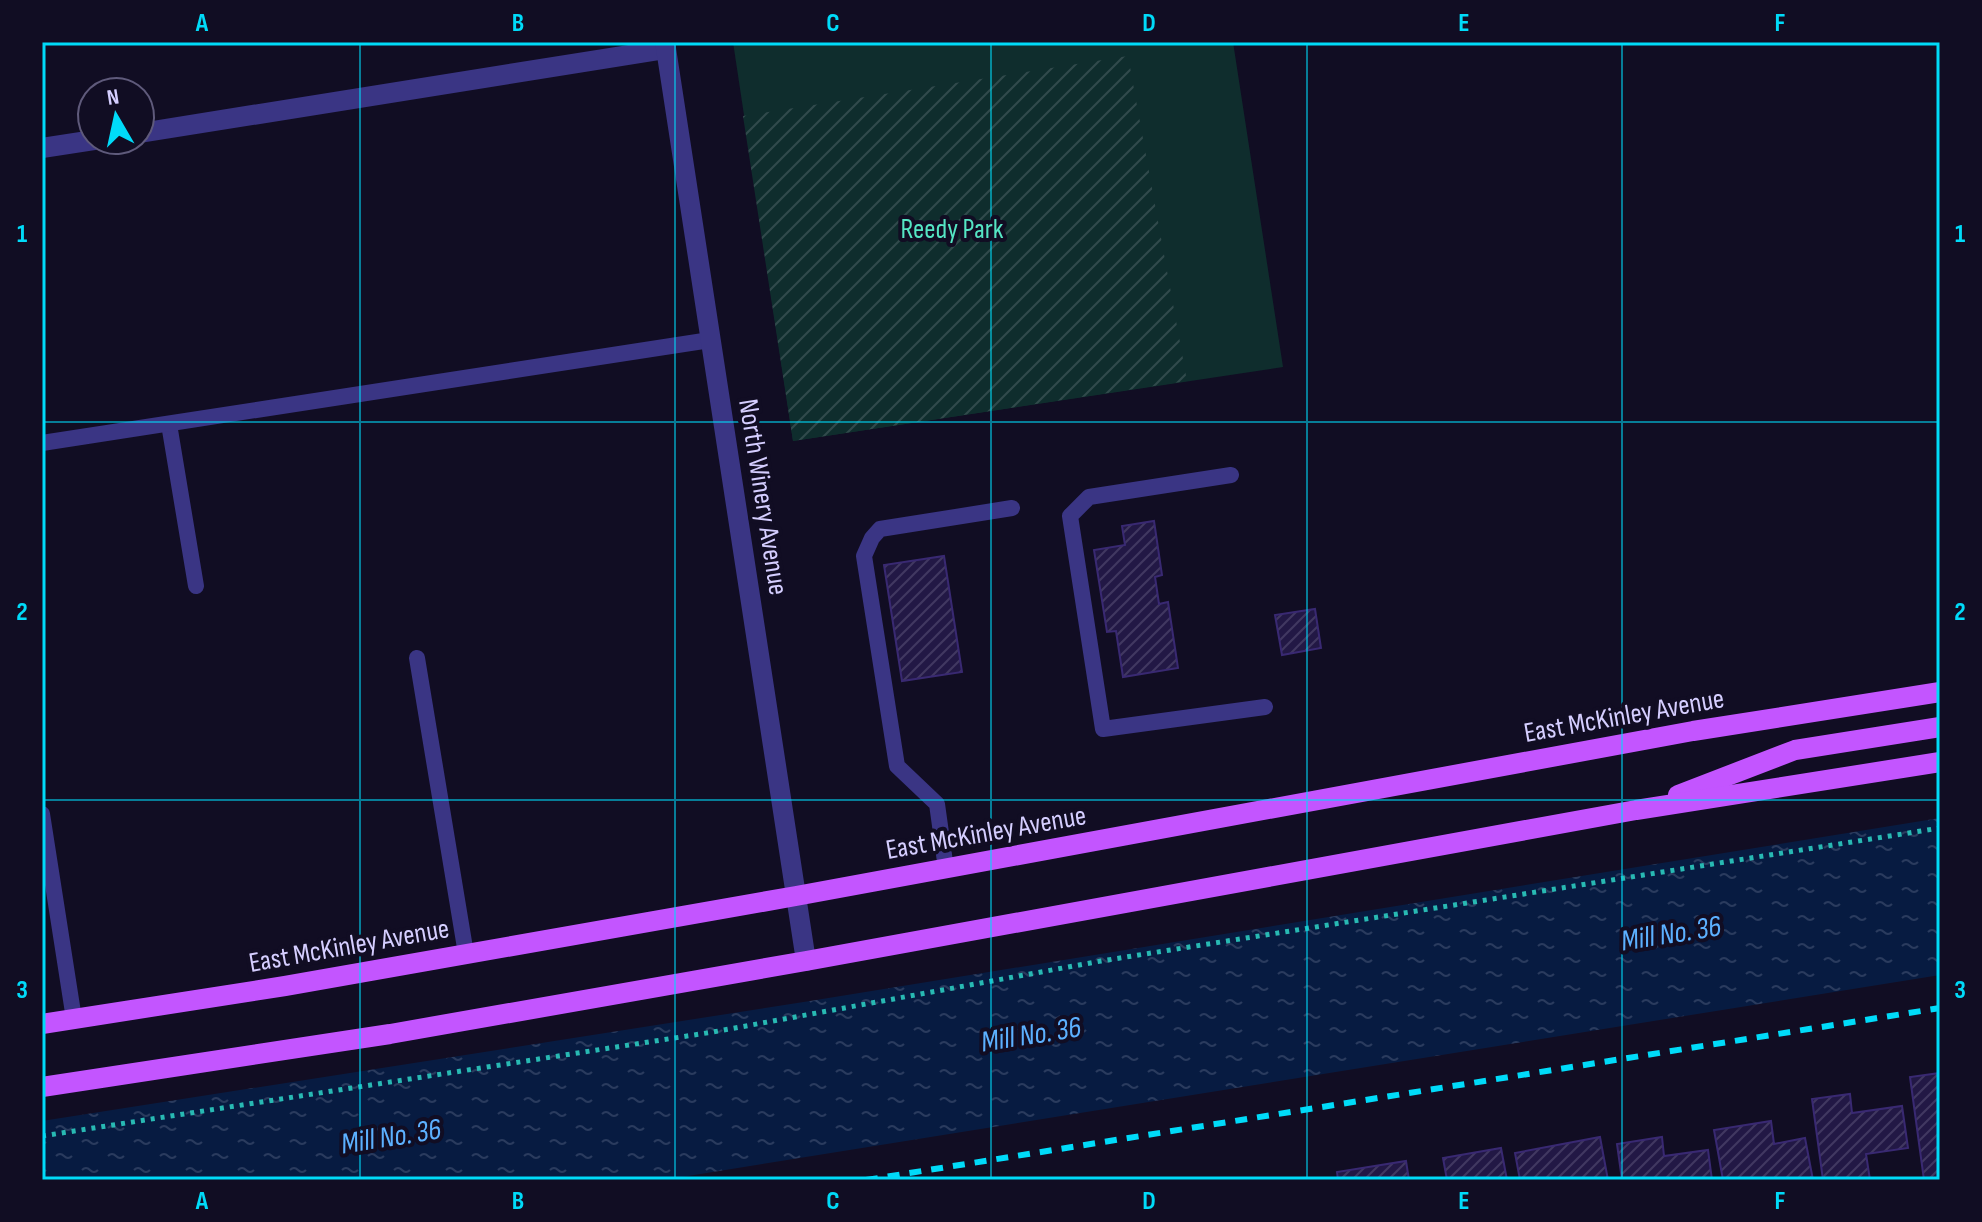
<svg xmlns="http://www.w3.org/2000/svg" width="1982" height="1222" viewBox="0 0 1982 1222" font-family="'Sofia Sans Condensed',sans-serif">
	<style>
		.green { fill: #0f2d2d }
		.garden { fill: url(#garden-furrows) }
		.water { fill: url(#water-ripples) }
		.building { fill: url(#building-hatch); stroke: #392972; stroke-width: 2 }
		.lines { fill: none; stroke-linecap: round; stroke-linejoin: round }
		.path { stroke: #28b9b3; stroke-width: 5; stroke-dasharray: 4 6; stroke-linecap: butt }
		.service { stroke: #3a3584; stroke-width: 16 }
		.minor { stroke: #3a3584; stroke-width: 20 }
		.tertiary { stroke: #3a3584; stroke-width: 20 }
		.primary { stroke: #c355ff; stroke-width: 20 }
		.rail { stroke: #00dbf9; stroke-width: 6; stroke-dasharray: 12 10; stroke-linecap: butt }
		.grid { fill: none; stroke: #00dbf9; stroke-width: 2; stroke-opacity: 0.55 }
		.labels { text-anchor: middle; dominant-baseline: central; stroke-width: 8; stroke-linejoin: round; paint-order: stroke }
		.park-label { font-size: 28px; fill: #55e5c4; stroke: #110d23 }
		.street-label { font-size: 28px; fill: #d5ceff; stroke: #110d23 }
		.water-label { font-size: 30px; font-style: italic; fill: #5cb0ff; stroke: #110d23 }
		.neatline { fill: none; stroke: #00dbf9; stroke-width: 3 }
		.grid-label { font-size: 26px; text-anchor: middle; font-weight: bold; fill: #00dbf9 }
	</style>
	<defs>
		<pattern id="garden-furrows" width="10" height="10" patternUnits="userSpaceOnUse" patternTransform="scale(2)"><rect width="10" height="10" fill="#0f2d2d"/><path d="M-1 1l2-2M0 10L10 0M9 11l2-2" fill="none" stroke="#314a4c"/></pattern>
		<pattern id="water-ripples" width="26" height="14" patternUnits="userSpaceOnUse" patternTransform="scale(2)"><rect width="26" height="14" fill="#071b41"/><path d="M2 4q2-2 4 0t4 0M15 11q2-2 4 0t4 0" fill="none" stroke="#2a3b5e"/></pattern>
		<pattern id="building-hatch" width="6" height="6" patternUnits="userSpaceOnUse" patternTransform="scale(2)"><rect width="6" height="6" fill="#221845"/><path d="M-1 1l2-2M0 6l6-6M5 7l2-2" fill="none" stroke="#413861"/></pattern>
	</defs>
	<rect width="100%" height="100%" fill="#110d23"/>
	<path class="green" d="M 733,42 L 1233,42 L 1283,367 L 793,441 Z"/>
	<path class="garden" d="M 1128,56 L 1187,381 L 793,441 L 743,116 Z"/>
	<path class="water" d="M 1940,818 L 1940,975 L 663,1180 L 42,1180 L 42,1121 L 810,1001 Z"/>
	<g class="building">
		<path d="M 1154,521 L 1162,575 L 1155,577 L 1159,604 L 1168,602 L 1178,668 L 1123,677 L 1116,631 L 1107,632 L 1094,550 L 1125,545 L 1122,526 Z"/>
		<path d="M 944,556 L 962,672 L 902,681 L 884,565 Z"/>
		<path d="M 1315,609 L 1321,648 L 1282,655 L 1275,615 Z"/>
		<path d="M 1940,1073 L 1940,1180 L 1924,1180 L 1910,1077 Z"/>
		<path d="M 1850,1094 L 1852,1113 L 1902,1106 L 1908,1148 L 1866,1154 L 1870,1180 L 1823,1180 L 1812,1099 Z"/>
		<path d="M 1771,1121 L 1774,1144 L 1805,1138 L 1813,1180 L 1723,1180 L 1714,1130 Z"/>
		<path d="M 1600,1137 L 1608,1180 L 1520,1180 L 1515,1153 Z"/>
		<path d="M 1662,1137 L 1664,1156 L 1708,1150 L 1712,1180 L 1622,1180 L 1617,1144 Z"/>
		<path d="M 1501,1148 L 1507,1180 L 1447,1180 L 1443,1158 Z"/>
		<path d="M 1406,1161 L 1409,1180 L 1338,1180 L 1337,1172 Z"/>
	</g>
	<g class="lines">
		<path class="path" d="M 42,1136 L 713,1032 L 1101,961 L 1940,828"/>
		<g class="service">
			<path d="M 169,424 L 196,586"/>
			<path d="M 42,443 L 710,340"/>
			<path d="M 1231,475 L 1089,497 L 1070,516 L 1103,729 L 1265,707"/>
			<path d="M 417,658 L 466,954"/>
			<path d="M 42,814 L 74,1019"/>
			<path d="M 946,869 L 937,804 L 897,766 L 864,556 L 872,538 L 880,529 L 1012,508"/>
		</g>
		<g class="minor">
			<path d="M 140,133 L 666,49"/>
			<path d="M 42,148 L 94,140"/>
		</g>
		<path class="tertiary" d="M 665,42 L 806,961"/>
		<g class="primary">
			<path d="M 1678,795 L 1795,750 L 1940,727"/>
			<path d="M 42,1024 L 285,986 L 796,896 L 1693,731 L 1940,692"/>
			<path d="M 42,1087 L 390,1034 L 806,961 L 1636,810 L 1940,762"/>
		</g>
		<path class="rail" d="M 866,1180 L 1940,1008"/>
	</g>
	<path class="grid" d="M 360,42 L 360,1180M 675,42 L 675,1180M 991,42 L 991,1180M 1307,42 L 1307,1180M 1622,42 L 1622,1180M 42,422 L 1940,422M 42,800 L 1940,800"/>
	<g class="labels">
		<g class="park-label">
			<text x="952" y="229">Reedy Park</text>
		</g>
		<g class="street-label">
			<text transform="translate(763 497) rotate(81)">North Winery Avenue</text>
			<text transform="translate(1624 716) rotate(-10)">East McKinley Avenue</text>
			<text transform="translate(986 833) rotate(-10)">East McKinley Avenue</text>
			<text transform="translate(349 946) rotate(-10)">East McKinley Avenue</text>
		</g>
		<g class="water-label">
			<text transform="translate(1671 934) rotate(-9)">Mill No. 36</text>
			<text transform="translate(1031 1035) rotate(-9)">Mill No. 36</text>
			<text transform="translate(391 1137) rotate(-9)">Mill No. 36</text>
		</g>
	</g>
	<rect width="1982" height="1222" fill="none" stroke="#110d23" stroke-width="88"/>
	<g transform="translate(116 116) rotate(351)"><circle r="38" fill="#110d23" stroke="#5f5a7b" stroke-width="2"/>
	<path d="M0-6L14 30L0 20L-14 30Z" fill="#00dbf9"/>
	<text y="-12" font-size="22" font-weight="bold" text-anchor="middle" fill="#d5ceff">N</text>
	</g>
	<rect x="44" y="44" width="1894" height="1134" class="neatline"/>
	<g class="grid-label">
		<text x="202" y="31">A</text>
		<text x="518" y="31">B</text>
		<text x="833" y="31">C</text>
		<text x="1149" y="31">D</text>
		<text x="1464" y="31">E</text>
		<text x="1780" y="31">F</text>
		<text x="22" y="242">1</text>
		<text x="1960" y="242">1</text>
		<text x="22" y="620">2</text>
		<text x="1960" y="620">2</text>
		<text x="22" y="998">3</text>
		<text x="1960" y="998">3</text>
		<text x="202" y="1209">A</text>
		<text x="518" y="1209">B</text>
		<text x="833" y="1209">C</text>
		<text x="1149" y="1209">D</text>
		<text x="1464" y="1209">E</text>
		<text x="1780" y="1209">F</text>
	</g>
</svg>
